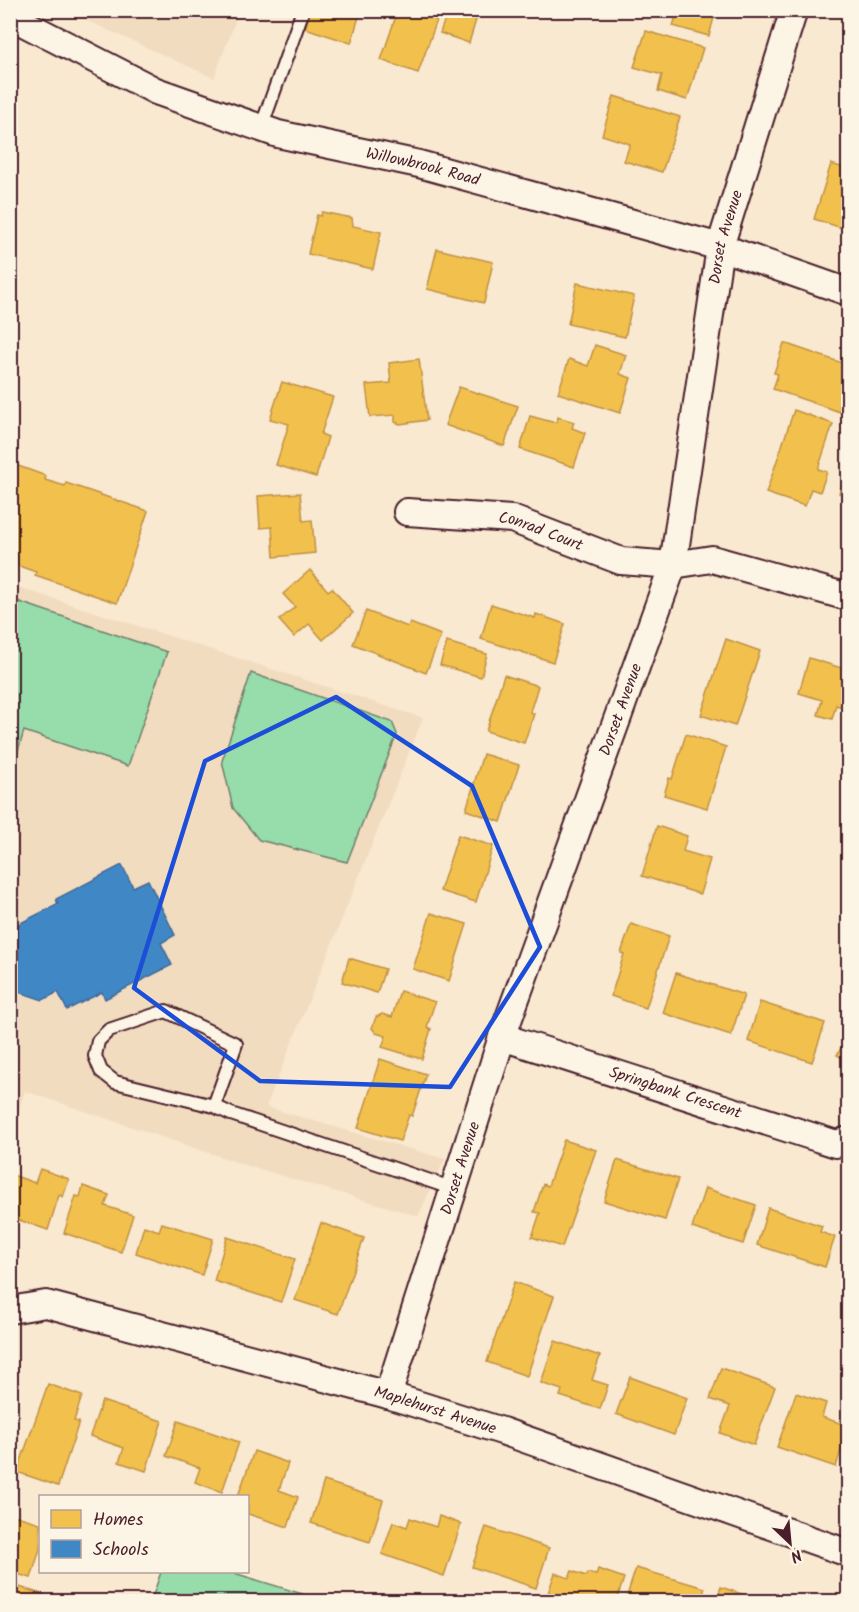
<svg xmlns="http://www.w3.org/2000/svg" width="859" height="1612" viewBox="0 0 859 1612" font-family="Kalam,sans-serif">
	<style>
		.built { fill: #f2dcbf }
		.green { fill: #96ddab; stroke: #707e6b; stroke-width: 1.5 }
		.homes { fill: #f2c14e; stroke: #c09044; stroke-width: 1.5 }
		.schools { fill: #3f88c5; stroke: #426897; stroke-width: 1.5 }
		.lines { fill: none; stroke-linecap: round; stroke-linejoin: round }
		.lane-casing { stroke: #4a1f2b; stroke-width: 16 }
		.street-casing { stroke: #4a1f2b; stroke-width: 30 }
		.lane { stroke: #fcf5e5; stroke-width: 12 }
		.street { stroke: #fcf5e5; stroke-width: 26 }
		.marked { fill: none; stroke: #1d4ed8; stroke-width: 4.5; stroke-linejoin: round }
		.labels { text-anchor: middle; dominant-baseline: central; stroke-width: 6; stroke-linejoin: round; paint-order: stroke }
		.street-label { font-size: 16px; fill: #4a1f2b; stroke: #fcf5e5 }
	</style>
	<rect width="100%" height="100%" fill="#f8e9d0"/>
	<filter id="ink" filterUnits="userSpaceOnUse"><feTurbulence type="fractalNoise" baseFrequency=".0167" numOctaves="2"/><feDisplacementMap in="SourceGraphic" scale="12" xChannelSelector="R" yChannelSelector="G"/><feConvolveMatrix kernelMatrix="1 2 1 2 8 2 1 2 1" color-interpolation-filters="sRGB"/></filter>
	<g filter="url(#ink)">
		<g class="built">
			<path d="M 66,11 L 239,11 L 214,78 Z"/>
			<path d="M 11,585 L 423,718 L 266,1107 L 445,1159 L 418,1216 L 245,1165 L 25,1091 L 11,1133 Z"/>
		</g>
		<g class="green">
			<path d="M 11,599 L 167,652 L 128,766 L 24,731 L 17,754 L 11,758 Z"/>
			<path d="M 251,673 L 392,722 L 397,734 L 347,862 L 259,840 L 233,808 L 222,761 Z"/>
			<path d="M 161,1572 L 231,1572 L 325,1601 L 151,1601 Z"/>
		</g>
		<g class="homes">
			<path d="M 311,10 L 361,10 L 351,43 L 305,28 Z"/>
			<path d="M 398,10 L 411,10 L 437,20 L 418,73 L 381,60 Z"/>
			<path d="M 448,10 L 479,10 L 469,43 L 440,33 Z"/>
			<path d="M 678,10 L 716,10 L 709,36 L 673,26 Z"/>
			<path d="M 646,31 L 703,48 L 687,100 L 658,91 L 662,75 L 634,67 Z"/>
			<path d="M 614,96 L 680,117 L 662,172 L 624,161 L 630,144 L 602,135 Z"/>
			<path d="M 831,164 L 848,169 L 848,230 L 814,219 Z"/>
			<path d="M 322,212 L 352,218 L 353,226 L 381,232 L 373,269 L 308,254 L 317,215 L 321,216 Z"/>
			<path d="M 437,249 L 493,262 L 484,303 L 427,289 Z"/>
			<path d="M 577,283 L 634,296 L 625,337 L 568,324 Z"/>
			<path d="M 784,343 L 848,365 L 848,388 L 840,412 L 773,389 L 778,374 L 774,373 Z"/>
			<path d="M 595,345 L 626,355 L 620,374 L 631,378 L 620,413 L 558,393 L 569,359 L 588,366 Z"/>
			<path d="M 419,359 L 427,420 L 400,424 L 395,422 L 395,415 L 370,417 L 366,385 L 391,383 L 389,363 Z"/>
			<path d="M 282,382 L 333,397 L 321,434 L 328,437 L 316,477 L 276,465 L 289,424 L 270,419 Z"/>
			<path d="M 459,387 L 518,406 L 504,446 L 445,425 Z"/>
			<path d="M 794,410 L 833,424 L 818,469 L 827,472 L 820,492 L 811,489 L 805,506 L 766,493 Z"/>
			<path d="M 530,416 L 552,422 L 557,422 L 558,417 L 574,422 L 572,428 L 585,433 L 574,467 L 520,449 Z"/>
			<path d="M 10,463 L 46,476 L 45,480 L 65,486 L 66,483 L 148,511 L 117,603 L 35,575 L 36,572 L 16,565 L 15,568 L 10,566 Z"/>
			<path d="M 848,466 L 848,497 L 839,493 Z"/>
			<path d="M 300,493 L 303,521 L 312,520 L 315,553 L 274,557 L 272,527 L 260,528 L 258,496 Z"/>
			<path d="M 310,570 L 328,591 L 332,588 L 353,613 L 323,640 L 309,624 L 294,637 L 279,620 L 295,607 L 283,594 Z"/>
			<path d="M 491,604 L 535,618 L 536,614 L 565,624 L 553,662 L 481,639 Z"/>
			<path d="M 366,611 L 408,627 L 410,623 L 441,635 L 426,673 L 353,644 Z"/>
			<path d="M 726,639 L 760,651 L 735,726 L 701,715 Z"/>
			<path d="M 447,642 L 487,654 L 481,677 L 440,665 Z"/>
			<path d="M 809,658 L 848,670 L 848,709 L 836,705 L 832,719 L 818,715 L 822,700 L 799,693 Z"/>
			<path d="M 504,675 L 538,686 L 530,712 L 534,714 L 524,743 L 486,731 Z"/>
			<path d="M 686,734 L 726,747 L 707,808 L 664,795 L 669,778 L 672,779 Z"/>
			<path d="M 483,754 L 519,765 L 501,822 L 466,810 Z"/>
			<path d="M 657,826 L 687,836 L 683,851 L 710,859 L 700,894 L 642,876 Z"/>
			<path d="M 458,835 L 493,846 L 476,902 L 440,891 Z"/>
			<path d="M 431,913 L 467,924 L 449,981 L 413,969 Z"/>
			<path d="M 631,924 L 669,936 L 646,1008 L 611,996 L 624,954 L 621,953 Z"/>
			<path d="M 349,958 L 385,969 L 377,993 L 342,982 Z"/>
			<path d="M 676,973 L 744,995 L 731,1035 L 663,1013 Z"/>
			<path d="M 400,991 L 435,1002 L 427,1027 L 431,1029 L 422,1059 L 382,1047 L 386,1036 L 376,1033 L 372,1028 L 376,1017 L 382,1014 L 392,1017 Z"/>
			<path d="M 760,1002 L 825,1023 L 812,1062 L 748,1041 Z"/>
			<path d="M 848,1036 L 848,1061 L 837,1055 Z"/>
			<path d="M 380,1059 L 426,1074 L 412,1116 L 409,1115 L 400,1141 L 358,1128 Z"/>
			<path d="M 564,1140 L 596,1150 L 562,1247 L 532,1237 L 540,1213 L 534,1212 L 543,1184 L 548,1186 Z"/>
			<path d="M 617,1160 L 678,1179 L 665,1220 L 604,1201 Z"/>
			<path d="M 40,1169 L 69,1179 L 63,1197 L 59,1195 L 48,1230 L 10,1217 L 10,1174 L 35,1183 Z"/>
			<path d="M 83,1186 L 109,1195 L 105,1206 L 133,1215 L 121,1252 L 64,1233 L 76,1196 L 80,1197 Z"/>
			<path d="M 705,1188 L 756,1205 L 743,1244 L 692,1228 Z"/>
			<path d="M 768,1208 L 822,1226 L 820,1232 L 835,1237 L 825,1267 L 757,1245 Z"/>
			<path d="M 162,1223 L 213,1239 L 202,1275 L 136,1253 L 144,1226 L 159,1231 Z"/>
			<path d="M 321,1223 L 364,1238 L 338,1314 L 295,1300 Z"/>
			<path d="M 227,1237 L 295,1259 L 281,1302 L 214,1281 Z"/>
			<path d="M 514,1282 L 554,1296 L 527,1376 L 487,1362 Z"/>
			<path d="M 555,1341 L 600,1356 L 592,1380 L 608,1385 L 600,1409 L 560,1396 L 562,1390 L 541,1383 Z"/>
			<path d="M 721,1368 L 775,1387 L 754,1445 L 720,1433 L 730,1406 L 710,1399 Z"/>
			<path d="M 630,1377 L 687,1398 L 674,1435 L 616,1414 Z"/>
			<path d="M 48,1384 L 82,1396 L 74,1421 L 79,1422 L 58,1486 L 17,1472 Z"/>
			<path d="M 796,1393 L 826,1403 L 822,1417 L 848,1426 L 836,1467 L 777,1447 Z"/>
			<path d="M 102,1401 L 162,1421 L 146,1471 L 119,1462 L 124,1448 L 90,1436 Z"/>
			<path d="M 178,1421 L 239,1442 L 222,1492 L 195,1482 L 200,1468 L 166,1456 Z"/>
			<path d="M 254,1451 L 288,1463 L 279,1490 L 298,1497 L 288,1527 L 248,1514 L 248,1496 L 238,1496 Z"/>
			<path d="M 324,1481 L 383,1500 L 370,1542 L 311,1523 Z"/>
			<path d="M 10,1514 L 40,1523 L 40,1549 L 31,1578 L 10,1572 Z"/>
			<path d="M 439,1516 L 461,1524 L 444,1576 L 382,1554 L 393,1522 L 407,1527 L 410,1518 L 436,1527 Z"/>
			<path d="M 486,1527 L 549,1548 L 536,1588 L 472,1567 Z"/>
			<path d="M 636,1568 L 705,1588 L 700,1602 L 625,1602 Z"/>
			<path d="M 598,1569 L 624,1578 L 616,1602 L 545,1602 L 555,1573 L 569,1578 L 572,1571 L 586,1576 L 588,1573 L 596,1575 Z"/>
			<path d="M 10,1584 L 57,1599 L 56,1602 L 10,1602 Z"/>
			<path d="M 721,1587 L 753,1598 L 752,1602 L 716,1602 Z"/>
		</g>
		<path class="schools" d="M 122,865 L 133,887 L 148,880 L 175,935 L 161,943 L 172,965 L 105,999 L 102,992 L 67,1010 L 58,992 L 43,1000 L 10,989 L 10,920 L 15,926 L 58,904 L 56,899 Z"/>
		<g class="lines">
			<defs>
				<g id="lane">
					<path d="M 261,128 L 303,10"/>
					<path d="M 214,1106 L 236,1044 L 166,1011 L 109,1030 L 98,1041 L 95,1056 L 101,1071 L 115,1082 L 214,1106 L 231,1114 L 454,1189"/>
				</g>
				<g id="street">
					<path id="s1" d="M 10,16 L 156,91 L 278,134 L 419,164 L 720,247 L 848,292"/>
					<path id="s2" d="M 407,512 L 512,519 L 621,561 L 673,565 L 712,559 L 848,597"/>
					<path id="s3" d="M 502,1037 L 836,1144 L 848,1140"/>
					<path id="s4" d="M 10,1310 L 46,1304 L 388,1395 L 502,1431 L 848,1553"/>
					<path id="s5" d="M 388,1395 L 502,1037 L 673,565 L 720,247 L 794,10"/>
				</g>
			</defs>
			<use href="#lane" class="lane-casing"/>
			<use href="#street" class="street-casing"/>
			<use href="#lane" class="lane"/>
			<use href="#street" class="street"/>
		</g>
	</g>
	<path class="marked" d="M 336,697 L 472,786 L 540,947 L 450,1087 L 260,1081 L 134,988 L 205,761 Z"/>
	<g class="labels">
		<g class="street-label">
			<text stroke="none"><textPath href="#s1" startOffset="442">Willowbrook Road</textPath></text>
			<text stroke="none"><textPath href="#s5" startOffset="1210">Dorset Avenue</textPath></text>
			<text stroke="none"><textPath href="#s2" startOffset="136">Conrad Court</textPath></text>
			<text stroke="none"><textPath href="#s5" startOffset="724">Dorset Avenue</textPath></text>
			<text stroke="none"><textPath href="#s3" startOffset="182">Springbank Crescent</textPath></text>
			<text stroke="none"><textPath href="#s5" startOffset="238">Dorset Avenue</textPath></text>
			<text stroke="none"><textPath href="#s4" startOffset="440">Maplehurst Avenue</textPath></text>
		</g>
	</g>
	<rect width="859" height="1612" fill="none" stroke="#fcf5e5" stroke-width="36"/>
	<rect x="18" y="18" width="823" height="1576" fill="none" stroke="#4a1f2b" stroke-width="2" filter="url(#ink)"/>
	<rect x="39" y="1495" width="210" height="78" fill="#fcf5e5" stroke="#b59f9b" stroke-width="1.5"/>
	<rect x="51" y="1510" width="30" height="18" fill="#f2c14e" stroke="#b59f9b" stroke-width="1.5"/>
	<text x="93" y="1525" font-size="18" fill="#4a1f2b">Homes</text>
	<rect x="51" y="1540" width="30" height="18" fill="#3f88c5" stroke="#b59f9b" stroke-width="1.5"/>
	<text x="93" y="1555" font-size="18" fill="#4a1f2b">Schools</text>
	<g transform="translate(790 1543) rotate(154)" stroke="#fcf5e5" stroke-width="4.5" paint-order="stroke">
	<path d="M0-4.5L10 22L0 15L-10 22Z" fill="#4a1f2b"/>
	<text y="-9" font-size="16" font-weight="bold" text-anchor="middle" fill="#4a1f2b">N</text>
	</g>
</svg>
